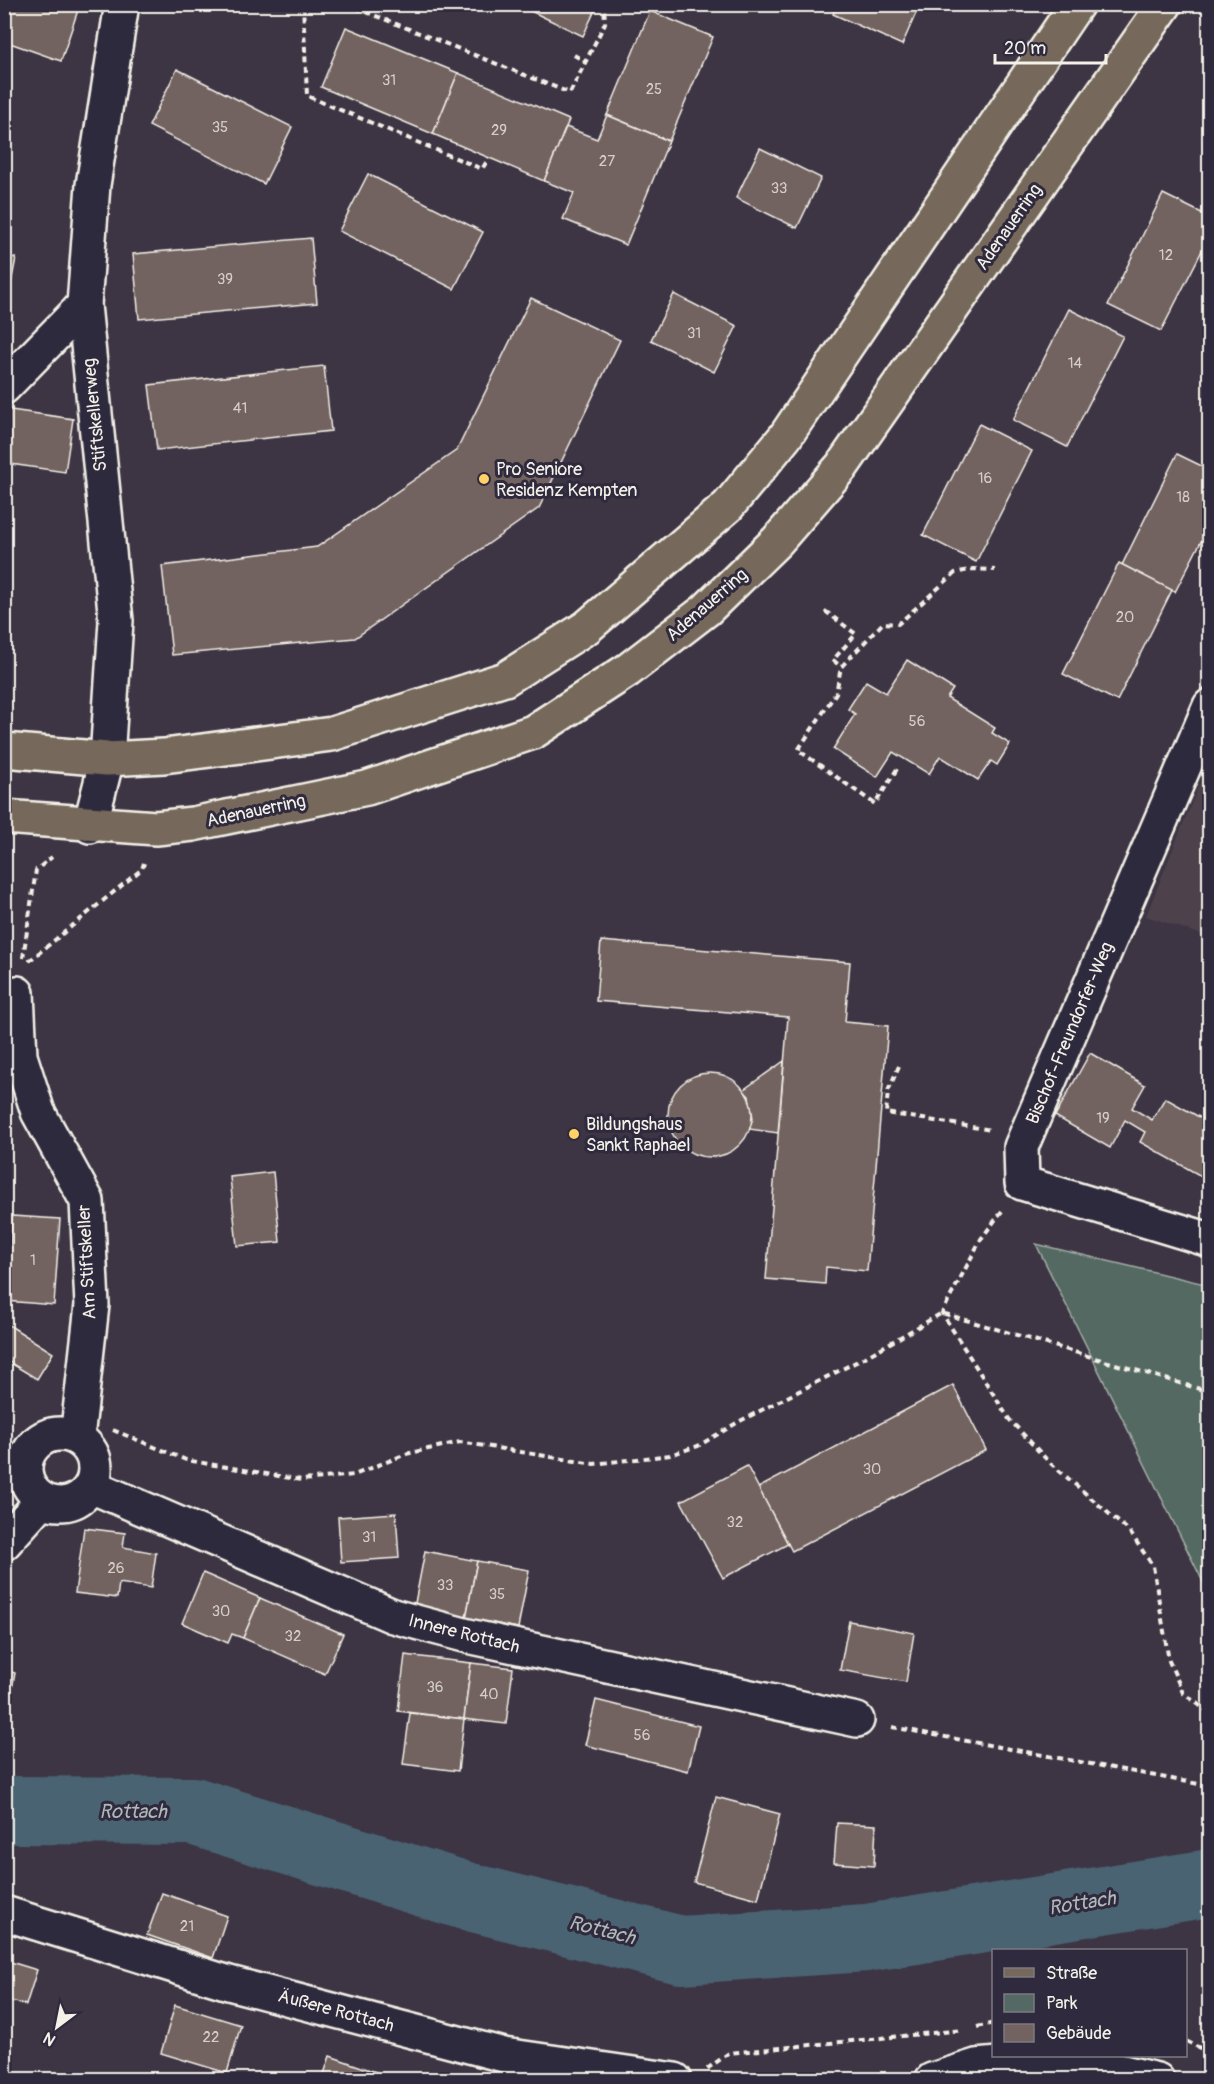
<svg xmlns="http://www.w3.org/2000/svg" width="1214" height="2084" viewBox="0 0 1214 2084" font-family="Pangolin,sans-serif">
	<style>
		.built { fill: #4d434c }
		.green { fill: #546964; stroke: #a4ada6; stroke-width: 1.5 }
		.lines { fill: none; stroke-linecap: round; stroke-linejoin: round }
		.river { stroke: #4a6372; stroke-width: 68 }
		.building { fill: #736360; stroke: #f4f1e8; stroke-width: 1.5 }
		.minor-casing { stroke: #f4f1e8; stroke-width: 38 }
		.primary-casing { stroke: #f4f1e8; stroke-width: 38 }
		.path { stroke: #f4f1e8; stroke-width: 4; stroke-dasharray: 6 4.5; stroke-linecap: butt }
		.minor { stroke: #2f2a3d; stroke-width: 33 }
		.primary { stroke: #76695c; stroke-width: 33 }
		.poi-dot { fill: #ffd166; stroke: #2f2a3d; stroke-width: 2 }
		.labels { text-anchor: middle; dominant-baseline: central; stroke-width: 6; stroke-linejoin: round; paint-order: stroke }
		.number-label { font-size: 15px; fill: #d4cec6 }
		.street-label { font-size: 18px; fill: #f4f1e8; stroke: #2f2a3d }
		.poi-label { font-size: 18px; fill: #f4f1e8; stroke: #2f2a3d; text-anchor: start }
		.water-label { font-size: 20px; font-style: italic; fill: #b0b8b9; stroke: #2f2a3d }
	</style>
	<rect width="100%" height="100%" fill="#3d3544"/>
	<filter id="ink" filterUnits="userSpaceOnUse"><feTurbulence type="fractalNoise" baseFrequency=".0167" numOctaves="2"/><feDisplacementMap in="SourceGraphic" scale="12" xChannelSelector="R" yChannelSelector="G"/><feConvolveMatrix kernelMatrix="1 2 1 2 8 2 1 2 1" color-interpolation-filters="sRGB"/></filter>
	<g filter="url(#ink)">
		<path class="built" d="M 1209,760 L 1209,937 L 1146,916 Z"/>
		<path class="green" d="M 1036,1244 L 1209,1285 L 1209,1594 Z"/>
		<g class="lines">
			<path class="river" d="M 4,1810 L 193,1811 L 466,1896 L 681,1950 L 866,1938 L 1210,1883"/>
		</g>
		<g class="building">
			<path d="M 4,4 L 70,4 L 79,7 L 61,61 L 7,42 L 4,51 Z"/>
			<path d="M 516,4 L 590,4 L 596,8 L 583,36 Z"/>
			<path d="M 837,4 L 920,4 L 902,45 L 833,14 Z"/>
			<path d="M 650,11 L 713,37 L 669,141 L 607,115 Z"/>
			<path d="M 346,27 L 458,73 L 433,134 L 321,87 Z"/>
			<path d="M 177,69 L 292,127 L 264,184 L 149,126 Z"/>
			<path d="M 458,73 L 569,120 L 544,181 L 433,134 Z"/>
			<path d="M 607,115 L 669,141 L 626,245 L 563,219 L 574,193 L 544,181 L 566,127 L 597,139 Z"/>
			<path d="M 760,148 L 821,178 L 797,228 L 736,198 Z"/>
			<path d="M 368,174 L 483,232 L 454,289 L 339,231 Z"/>
			<path d="M 1163,194 L 1210,217 L 1210,235 L 1161,331 L 1108,305 Z"/>
			<path d="M 311,238 L 317,303 L 139,319 L 133,254 Z"/>
			<path d="M 4,256 L 16,258 L 9,294 L 4,293 Z"/>
			<path d="M 674,294 L 737,326 L 714,372 L 651,340 Z"/>
			<path d="M 531,298 L 620,340 L 539,508 L 355,638 L 172,655 L 162,566 L 317,547 L 457,450 Z"/>
			<path d="M 1069,309 L 1123,336 L 1067,447 L 1013,420 Z"/>
			<path d="M 324,366 L 331,431 L 157,450 L 149,385 Z"/>
			<path d="M 4,409 L 73,419 L 65,472 L 4,463 Z"/>
			<path d="M 979,424 L 1032,451 L 976,562 L 923,535 Z"/>
			<path d="M 1177,454 L 1210,470 L 1210,524 L 1175,592 L 1122,565 Z"/>
			<path d="M 1119,563 L 1172,590 L 1117,701 L 1063,674 Z"/>
			<path d="M 907,660 L 953,689 L 947,698 L 995,728 L 992,733 L 1010,744 L 997,765 L 991,761 L 978,780 L 940,756 L 929,774 L 893,752 L 877,777 L 833,749 L 855,714 L 848,709 L 866,681 L 886,693 Z"/>
			<path d="M 601,941 L 850,962 L 845,1022 L 888,1026 L 867,1271 L 826,1267 L 825,1284 L 766,1279 L 788,1017 L 596,1001 Z"/>
			<path d="M 1090,1053 L 1145,1085 L 1132,1108 L 1152,1120 L 1165,1098 L 1210,1123 L 1210,1181 L 1140,1142 L 1145,1132 L 1125,1120 L 1110,1148 L 1055,1116 Z"/>
			<path d="M 784,1061 L 778,1133 L 749,1129 L 753,1118 L 749,1096 L 743,1090 Z"/>
			<circle cx="710" cy="1115" r="42"/>
			<path d="M 273,1172 L 280,1242 L 237,1246 L 230,1177 Z"/>
			<path d="M 12,1216 L 60,1219 L 54,1305 L 6,1301 Z"/>
			<path d="M 4,1322 L 53,1353 L 37,1379 L 4,1359 Z"/>
			<path d="M 953,1385 L 986,1450 L 792,1551 L 758,1488 Z"/>
			<path d="M 747,1466 L 788,1544 L 723,1578 L 681,1501 Z"/>
			<path d="M 396,1513 L 399,1558 L 341,1562 L 338,1517 Z"/>
			<path d="M 84,1528 L 125,1533 L 123,1547 L 156,1553 L 151,1588 L 119,1583 L 117,1598 L 75,1593 Z"/>
			<path d="M 425,1551 L 477,1561 L 466,1618 L 414,1608 Z"/>
			<path d="M 477,1561 L 529,1570 L 518,1628 L 466,1618 Z"/>
			<path d="M 203,1573 L 260,1598 L 243,1638 L 232,1634 L 228,1643 L 182,1623 Z"/>
			<path d="M 260,1598 L 343,1634 L 325,1674 L 243,1638 Z"/>
			<path d="M 849,1621 L 914,1633 L 906,1682 L 840,1670 Z"/>
			<path d="M 405,1655 L 471,1663 L 464,1719 L 398,1711 Z"/>
			<path d="M 471,1663 L 513,1668 L 506,1724 L 464,1719 Z"/>
			<path d="M 4,1670 L 15,1673 L 4,1730 Z"/>
			<path d="M 596,1700 L 699,1726 L 688,1771 L 585,1745 Z"/>
			<path d="M 410,1713 L 464,1719 L 458,1771 L 403,1764 Z"/>
			<path d="M 716,1797 L 780,1814 L 758,1899 L 694,1882 Z"/>
			<path d="M 837,1823 L 876,1825 L 874,1866 L 834,1863 Z"/>
			<path d="M 162,1893 L 227,1916 L 213,1958 L 147,1935 Z"/>
			<path d="M 4,1960 L 37,1970 L 26,2005 L 4,1999 Z"/>
			<path d="M 175,2005 L 241,2025 L 227,2073 L 161,2053 Z"/>
			<path d="M 330,2056 L 376,2072 L 374,2080 L 322,2080 Z"/>
			<path d="M 376,2072 L 397,2080 L 374,2080 Z"/>
		</g>
		<g class="lines">
			<defs>
				<g id="minor">
					<path d="M 4,387 L 84,305"/>
					<path d="M 1210,706 L 1021,1147 L 1022,1183 L 1210,1240"/>
					<path d="M 90,826 L 107,759 L 116,621 L 84,305 L 93,185 L 122,4"/>
					<path d="M 17,993 L 20,1056 L 38,1112 L 87,1201 L 92,1305 L 77,1438"/>
					<circle cx="60" cy="1469" r="35"/>
					<path d="M 91,1486 L 393,1616 L 468,1636 L 857,1720"/>
					<path d="M 4,1543 L 42,1501"/>
					<path d="M 4,1913 L 229,1983 L 504,2055 L 675,2080"/>
					<path d="M 932,2080 L 976,2066 L 1064,2058 L 1157,2080"/>
				</g>
				<g id="primary">
					<path d="M 4,750 L 107,759 L 164,756 L 332,734 L 505,679 L 587,627 L 728,506 L 785,437 L 1077,4"/>
					<path d="M 4,817 L 156,828 L 193,824 L 367,788 L 533,732 L 628,670 L 706,610 L 777,541 L 842,466 L 1165,4"/>
				</g>
			</defs>
			<use href="#minor" class="minor-casing"/>
			<use href="#primary" class="primary-casing"/>
			<g class="path">
				<path d="M 303,4 L 307,96 L 482,169 L 489,158"/>
				<path d="M 346,4 L 570,93 L 605,23 L 604,4"/>
				<path d="M 574,55 L 586,62"/>
				<path d="M 825,611 L 856,634 L 833,660 L 841,667"/>
				<path d="M 897,769 L 875,804 L 798,750 L 836,693 L 841,667 L 883,623 L 898,624 L 955,573 L 973,569 L 995,570"/>
				<path d="M 23,958 L 36,870 L 52,857"/>
				<path d="M 29,961 L 142,869 L 144,863"/>
				<path d="M 899,1066 L 888,1091 L 886,1113 L 991,1130"/>
				<path d="M 1002,1211 L 981,1239 L 942,1313 L 1009,1419 L 1048,1461 L 1129,1531 L 1153,1566 L 1169,1661 L 1183,1693 L 1210,1713"/>
				<path d="M 113,1430 L 186,1460 L 302,1480 L 354,1475 L 406,1454 L 460,1442 L 594,1464 L 670,1455 L 698,1446 L 740,1421 L 862,1359 L 942,1313 L 1210,1392"/>
				<path d="M 892,1727 L 1204,1785"/>
				<path d="M 1204,1785 L 1210,1840"/>
				<path d="M 1204,1785 L 1210,1776"/>
				<path d="M 977,2027 L 994,2023"/>
				<path d="M 1186,2041 L 1210,2053"/>
				<path d="M 707,2069 L 729,2053 L 963,2030"/>
			</g>
			<use href="#minor" class="minor"/>
			<use href="#primary" class="primary"/>
		</g>
	</g>
	<g class="poi-dot">
		<circle cx="484" cy="479" r="6"/>
		<circle cx="574" cy="1134" r="6"/>
	</g>
	<g class="labels">
		<g class="number-label">
			<text x="389" y="80">31</text>
			<text x="654" y="89">25</text>
			<text x="220" y="127">35</text>
			<text x="499" y="130">29</text>
			<text x="607" y="161">27</text>
			<text x="779" y="188">33</text>
			<text x="1166" y="255">12</text>
			<text x="225" y="279">39</text>
			<text x="694" y="333">31</text>
			<text x="1075" y="363">14</text>
			<text x="240" y="408">41</text>
			<text x="985" y="478">16</text>
			<text x="1183" y="497">18</text>
			<text x="1125" y="617">20</text>
			<text x="917" y="721">56</text>
			<text x="1103" y="1118">19</text>
			<text x="33" y="1260">1</text>
			<text x="872" y="1469">30</text>
			<text x="735" y="1522">32</text>
			<text x="369" y="1537">31</text>
			<text x="116" y="1568">26</text>
			<text x="445" y="1585">33</text>
			<text x="497" y="1594">35</text>
			<text x="221" y="1611">30</text>
			<text x="293" y="1636">32</text>
			<text x="435" y="1687">36</text>
			<text x="489" y="1694">40</text>
			<text x="642" y="1735">56</text>
			<text x="187" y="1926">21</text>
			<text x="211" y="2037">22</text>
		</g>
		<g class="street-label">
			<text transform="translate(1009 227) rotate(-55)">Adenauerring</text>
			<text transform="translate(95 415) rotate(-96)">Stiftskellerweg</text>
			<text transform="translate(707 605) rotate(-41)">Adenauerring</text>
			<text transform="translate(256 811) rotate(-12)">Adenauerring</text>
			<text transform="translate(1070 1033) rotate(-67)">Bischof-Freundorfer-Weg</text>
			<text transform="translate(87 1262) rotate(-93)">Am Stiftskeller</text>
			<text transform="translate(464 1634) rotate(14)">Innere Rottach</text>
			<text transform="translate(336 2011) rotate(15)">Äußere Rottach</text>
		</g>
		<g class="poi-label">
			<text x="496" y="469">Pro Seniore<tspan x="496" dy="21">Residenz Kempten</tspan></text>
			<text x="586" y="1124">Bildungshaus<tspan x="586" dy="21">Sankt Raphael</tspan></text>
		</g>
		<g class="water-label">
			<text x="133" y="1811">Rottach</text>
			<text transform="translate(1082 1903) rotate(-9)">Rottach</text>
			<text transform="translate(602 1930) rotate(14)">Rottach</text>
		</g>
	</g>
	<rect width="1214" height="2084" fill="none" stroke="#2f2a3d" stroke-width="24"/>
	<rect x="12" y="12" width="1190" height="2060" fill="none" stroke="#f4f1e8" stroke-width="2" filter="url(#ink)"/>
	<rect x="992" y="1949" width="195" height="108" fill="#2f2a3d" stroke="#7e7a81" stroke-width="1.5"/>
	<rect x="1004" y="1968" width="30" height="9" fill="#76695c" stroke="#7e7a81" stroke-width="1.5"/>
	<text x="1046" y="1979" font-size="18" fill="#f4f1e8">Straße</text>
	<rect x="1004" y="1994" width="30" height="18" fill="#546964" stroke="#7e7a81" stroke-width="1.5"/>
	<text x="1046" y="2009" font-size="18" fill="#f4f1e8">Park</text>
	<rect x="1004" y="2024" width="30" height="18" fill="#736360" stroke="#7e7a81" stroke-width="1.5"/>
	<text x="1046" y="2039" font-size="18" fill="#f4f1e8">Gebäude</text>
	<g transform="translate(57 2027) rotate(212)" stroke="#2f2a3d" stroke-width="4.5" paint-order="stroke">
	<path d="M0-4.5L10 22L0 15L-10 22Z" fill="#f4f1e8"/>
	<text y="-9" font-size="16" font-weight="bold" text-anchor="middle" fill="#f4f1e8">N</text>
	</g>
	<path d="M995 54v9h111v-9" fill="none" stroke="#f4f1e8" stroke-width="3"/>
	<text x="1004" y="54" font-size="18" fill="#f4f1e8" stroke="#2f2a3d" stroke-width="4.5" paint-order="stroke">20 m</text>
</svg>
